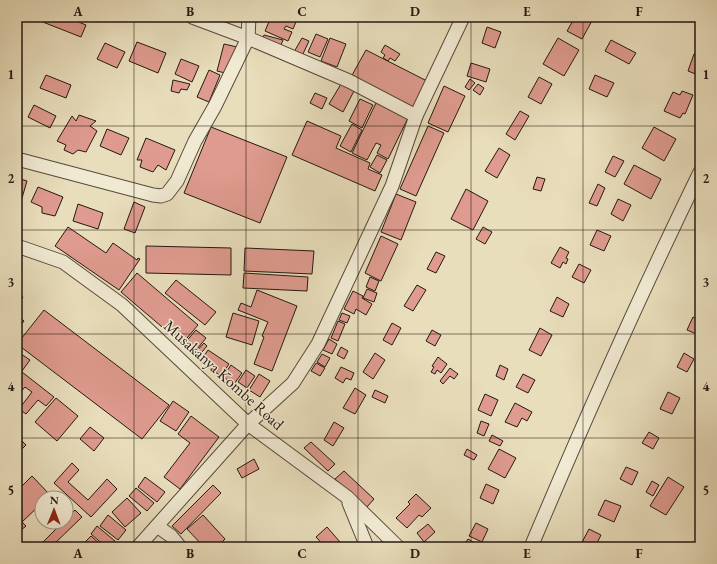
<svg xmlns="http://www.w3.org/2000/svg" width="717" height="564" viewBox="0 0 717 564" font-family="'EB Garamond',serif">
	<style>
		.building { fill: #df9b8f; stroke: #251811 }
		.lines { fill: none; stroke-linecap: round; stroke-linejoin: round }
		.street-casing { stroke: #564a3c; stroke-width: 15 }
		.street { stroke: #f1ead3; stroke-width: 13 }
		.grid { fill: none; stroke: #251811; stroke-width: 1; stroke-opacity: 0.55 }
		.labels { text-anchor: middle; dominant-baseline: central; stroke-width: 3; stroke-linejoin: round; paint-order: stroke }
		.street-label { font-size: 16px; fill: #251811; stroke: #f1ead3 }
		.neatline { fill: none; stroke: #251811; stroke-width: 1.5 }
		.grid-label { font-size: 13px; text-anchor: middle; font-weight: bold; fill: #251811 }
	</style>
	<rect width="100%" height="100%" fill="#e9debc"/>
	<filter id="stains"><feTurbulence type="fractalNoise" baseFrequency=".005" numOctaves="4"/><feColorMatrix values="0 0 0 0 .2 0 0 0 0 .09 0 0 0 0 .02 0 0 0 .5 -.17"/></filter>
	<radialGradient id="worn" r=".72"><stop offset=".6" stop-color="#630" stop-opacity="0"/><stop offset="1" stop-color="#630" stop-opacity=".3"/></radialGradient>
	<g class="building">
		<path d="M 30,17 L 66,17 L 86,25 L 81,37 Z"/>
		<path d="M 271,17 L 298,17 L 293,29 L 286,26 L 284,29 L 292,32 L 288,41 L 265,31 Z"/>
		<path d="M 575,17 L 590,17 L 593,19 L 582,39 L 567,31 Z"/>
		<path d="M 487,27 L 501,32 L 495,48 L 482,43 Z"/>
		<path d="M 316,34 L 328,39 L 320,57 L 308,52 Z"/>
		<path d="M 264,35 L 283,40 L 281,45 L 262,39 Z"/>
		<path d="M 302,38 L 309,41 L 302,56 L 294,52 Z"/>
		<path d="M 330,38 L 346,44 L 337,67 L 321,61 Z"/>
		<path d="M 558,38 L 579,50 L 564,76 L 543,64 Z"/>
		<path d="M 611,40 L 636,53 L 629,64 L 605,51 Z"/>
		<path d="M 137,42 L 166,53 L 158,73 L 129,61 Z"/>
		<path d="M 105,43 L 125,52 L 117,68 L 97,59 Z"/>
		<path d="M 224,44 L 237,47 L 229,74 L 217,71 Z"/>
		<path d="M 385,45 L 400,54 L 395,61 L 390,58 L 388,61 L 383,58 L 385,55 L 381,52 Z"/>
		<path d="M 366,50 L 427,81 L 412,109 L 351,77 Z"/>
		<path d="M 694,54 L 700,56 L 700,71 L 698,75 L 688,71 Z"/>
		<path d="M 181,59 L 199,66 L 192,82 L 175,74 Z"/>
		<path d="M 471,63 L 490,69 L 486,82 L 467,76 Z"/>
		<path d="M 209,70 L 220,75 L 209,102 L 197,97 Z"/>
		<path d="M 46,75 L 71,85 L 66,98 L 40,88 Z"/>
		<path d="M 595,75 L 614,83 L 607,97 L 589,89 Z"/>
		<path d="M 539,77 L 552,84 L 541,104 L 528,97 Z"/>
		<path d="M 470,79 L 475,83 L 469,90 L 465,87 Z"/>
		<path d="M 173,80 L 190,84 L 187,90 L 181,89 L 179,93 L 171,91 Z"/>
		<path d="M 341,84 L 354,91 L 343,112 L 329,104 Z"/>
		<path d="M 478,84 L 484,88 L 480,95 L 473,90 Z"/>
		<path d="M 444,86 L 465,96 L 448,132 L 428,123 Z"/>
		<path d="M 682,91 L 693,95 L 685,114 L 683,113 L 680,118 L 664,111 L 673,92 L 680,95 Z"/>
		<path d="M 315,93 L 327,98 L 322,109 L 310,103 Z"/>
		<path d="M 360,99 L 373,105 L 362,128 L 349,121 Z"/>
		<path d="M 376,103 L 408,118 L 388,159 L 377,153 L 381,145 L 376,143 L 367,160 L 352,153 Z"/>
		<path d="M 34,105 L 56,116 L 50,128 L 28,117 Z"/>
		<path d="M 520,111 L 529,116 L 515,140 L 506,134 Z"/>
		<path d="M 79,115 L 96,121 L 90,126 L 97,131 L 86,152 L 78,150 L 73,154 L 64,150 L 66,145 L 57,141 L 72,116 L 76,121 Z"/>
		<path d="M 307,121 L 341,136 L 336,148 L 370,163 L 368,169 L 382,175 L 375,191 L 292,155 Z"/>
		<path d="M 352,124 L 362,130 L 351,152 L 340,146 Z"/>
		<path d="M 428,126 L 444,133 L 416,196 L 400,189 Z"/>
		<path d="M 211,127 L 287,157 L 260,223 L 184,193 Z"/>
		<path d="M 654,127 L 676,139 L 664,161 L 642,148 Z"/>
		<path d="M 107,129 L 129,138 L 121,155 L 100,146 Z"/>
		<path d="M 146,138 L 175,150 L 166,170 L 158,165 L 153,172 L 140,167 L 142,160 L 137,160 Z"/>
		<path d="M 499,148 L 510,155 L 497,178 L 485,171 Z"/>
		<path d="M 377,155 L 387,160 L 380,173 L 370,167 Z"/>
		<path d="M 613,156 L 624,161 L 615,177 L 605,172 Z"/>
		<path d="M 634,165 L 661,179 L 651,199 L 624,184 Z"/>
		<path d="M 537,177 L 545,179 L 541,191 L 533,189 Z"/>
		<path d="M 17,178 L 27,181 L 22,198 L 17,196 Z"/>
		<path d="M 598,184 L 605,188 L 597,206 L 589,203 Z"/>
		<path d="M 38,187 L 63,197 L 55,216 L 42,213 L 42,207 L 31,202 Z"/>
		<path d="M 466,189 L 488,201 L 473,230 L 451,219 Z"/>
		<path d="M 396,194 L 416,202 L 401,240 L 381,232 Z"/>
		<path d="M 618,199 L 631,205 L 623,221 L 611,214 Z"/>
		<path d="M 134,202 L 145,207 L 135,233 L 124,229 Z"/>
		<path d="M 78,204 L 103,213 L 98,229 L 73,221 Z"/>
		<path d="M 68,227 L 106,253 L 113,243 L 137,260 L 138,258 L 140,259 L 119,290 L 55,246 Z"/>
		<path d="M 483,227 L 492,232 L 485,244 L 476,239 Z"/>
		<path d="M 597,230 L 611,236 L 604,251 L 590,245 Z"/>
		<path d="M 381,236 L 398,244 L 381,281 L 365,273 Z"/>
		<path d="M 146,246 L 231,248 L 231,275 L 146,273 Z"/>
		<path d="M 560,247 L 569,252 L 566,258 L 568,259 L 566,264 L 563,262 L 560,268 L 551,263 Z"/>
		<path d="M 245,248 L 314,251 L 312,274 L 244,271 Z"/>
		<path d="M 436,252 L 445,256 L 436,273 L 427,269 Z"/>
		<path d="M 579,264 L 591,270 L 584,283 L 572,277 Z"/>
		<path d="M 137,273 L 198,325 L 182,344 L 121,292 Z"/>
		<path d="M 244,273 L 308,277 L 307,291 L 243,288 Z"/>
		<path d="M 370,277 L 379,281 L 375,291 L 366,287 Z"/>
		<path d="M 176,280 L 216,312 L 205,325 L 165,293 Z"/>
		<path d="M 417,285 L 426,290 L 413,311 L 404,306 Z"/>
		<path d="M 367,289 L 377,293 L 374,302 L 363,298 Z"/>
		<path d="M 257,290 L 297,306 L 272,371 L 254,364 L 264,337 L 262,336 L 268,322 L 238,310 L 241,303 L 251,307 Z"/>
		<path d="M 353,291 L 363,296 L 362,298 L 372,304 L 366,315 L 356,309 L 354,314 L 344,309 Z"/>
		<path d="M 17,293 L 23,297 L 17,306 Z"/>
		<path d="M 557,297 L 569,304 L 563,317 L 550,311 Z"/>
		<path d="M 44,310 L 169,405 L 142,439 L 17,344 Z"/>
		<path d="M 233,313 L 259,321 L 252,345 L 226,337 Z"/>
		<path d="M 342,313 L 350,316 L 347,323 L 339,320 Z"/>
		<path d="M 17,315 L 24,321 L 17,330 Z"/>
		<path d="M 693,317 L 700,321 L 699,335 L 687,330 Z"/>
		<path d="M 338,321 L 345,324 L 338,341 L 331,338 Z"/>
		<path d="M 392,323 L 401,328 L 392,345 L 383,340 Z"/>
		<path d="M 540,328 L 552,335 L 541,356 L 529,350 Z"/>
		<path d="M 196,330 L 206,338 L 193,354 L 183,345 Z"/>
		<path d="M 432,330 L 441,335 L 435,346 L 426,341 Z"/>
		<path d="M 329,339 L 337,344 L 332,354 L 323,350 Z"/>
		<path d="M 204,343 L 207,346 L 197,358 L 193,355 Z"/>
		<path d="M 341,347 L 348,351 L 344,359 L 337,355 Z"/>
		<path d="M 208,350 L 229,364 L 221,376 L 200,362 Z"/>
		<path d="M 18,352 L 30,360 L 22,371 L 17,368 L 17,353 Z"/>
		<path d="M 375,353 L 385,360 L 373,379 L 363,372 Z"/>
		<path d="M 684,353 L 694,359 L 687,372 L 677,367 Z"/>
		<path d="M 322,354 L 330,358 L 325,367 L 317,362 Z"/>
		<path d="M 438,357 L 447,364 L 441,373 L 437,370 L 435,374 L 431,372 L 434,367 L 432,366 Z"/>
		<path d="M 316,363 L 325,368 L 320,376 L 311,371 Z"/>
		<path d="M 231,365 L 242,373 L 234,384 L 223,377 Z"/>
		<path d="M 500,365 L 508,369 L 504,380 L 496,376 Z"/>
		<path d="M 341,367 L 354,373 L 351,380 L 346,378 L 343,383 L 335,378 Z"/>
		<path d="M 450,368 L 458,374 L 454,379 L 450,376 L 443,384 L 440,381 Z"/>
		<path d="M 246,370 L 255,376 L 247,388 L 238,382 Z"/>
		<path d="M 22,372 L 54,397 L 46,406 L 38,400 L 26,414 L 19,409 L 32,392 L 25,387 L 17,396 L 17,378 Z"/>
		<path d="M 259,374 L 270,381 L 260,397 L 249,390 Z"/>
		<path d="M 523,374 L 535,380 L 528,393 L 516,387 Z"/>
		<path d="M 355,388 L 366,395 L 355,414 L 343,408 Z"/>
		<path d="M 375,390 L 388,396 L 385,403 L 372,397 Z"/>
		<path d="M 668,392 L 680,398 L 672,414 L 660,409 Z"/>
		<path d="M 485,394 L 498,400 L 491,416 L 478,410 Z"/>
		<path d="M 56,398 L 78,416 L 57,441 L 35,422 Z"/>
		<path d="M 173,401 L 189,412 L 176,431 L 160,421 Z"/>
		<path d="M 515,403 L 532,412 L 527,421 L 522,418 L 517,427 L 505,422 Z"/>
		<path d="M 191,416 L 219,437 L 180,489 L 164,477 L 190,443 L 178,434 Z"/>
		<path d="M 481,421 L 489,424 L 484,436 L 477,433 Z"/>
		<path d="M 334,422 L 344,428 L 333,446 L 324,440 Z"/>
		<path d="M 90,427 L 104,438 L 94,451 L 80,439 Z"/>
		<path d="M 649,432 L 659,438 L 653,449 L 642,443 Z"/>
		<path d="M 492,435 L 503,441 L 500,446 L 489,441 Z"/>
		<path d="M 17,436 L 26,445 L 17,454 Z"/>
		<path d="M 311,442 L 335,464 L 328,471 L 304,448 Z"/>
		<path d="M 467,449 L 477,455 L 474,460 L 464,455 Z"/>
		<path d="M 499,449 L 516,458 L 505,478 L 488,469 Z"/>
		<path d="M 254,459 L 259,469 L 242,478 L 237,469 Z"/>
		<path d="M 72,463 L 79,470 L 68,482 L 88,500 L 107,479 L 117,489 L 91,517 L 54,483 Z"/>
		<path d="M 626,467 L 638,472 L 632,485 L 620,479 Z"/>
		<path d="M 344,471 L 374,499 L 366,508 L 335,479 Z"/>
		<path d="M 32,476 L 50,495 L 47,498 L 42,498 L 42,503 L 22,522 L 26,526 L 20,531 L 17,528 L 17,491 Z"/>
		<path d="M 145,477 L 165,492 L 157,502 L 138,487 Z"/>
		<path d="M 668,477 L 684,487 L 666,515 L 650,506 Z"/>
		<path d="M 652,481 L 659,485 L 653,496 L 646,492 Z"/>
		<path d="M 486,484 L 499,490 L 493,504 L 480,498 Z"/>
		<path d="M 213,485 L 221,493 L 181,534 L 172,526 Z"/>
		<path d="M 136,488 L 154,503 L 147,511 L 129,496 Z"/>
		<path d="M 416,494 L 431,508 L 422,517 L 419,515 L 407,528 L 396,518 L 410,504 L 408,502 Z"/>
		<path d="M 127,498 L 141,513 L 125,527 L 112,512 Z"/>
		<path d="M 605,500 L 621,506 L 614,522 L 598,515 Z"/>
		<path d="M 75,510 L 82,517 L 51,547 L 38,547 L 63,522 L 66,522 L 66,519 Z"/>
		<path d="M 108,515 L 126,530 L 118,540 L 100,526 Z"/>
		<path d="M 203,515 L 225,539 L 217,547 L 204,547 L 187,529 Z"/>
		<path d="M 476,523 L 488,529 L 482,542 L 469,536 Z"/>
		<path d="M 428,524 L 435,532 L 424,542 L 417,533 Z"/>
		<path d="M 97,526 L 115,541 L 110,547 L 106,547 L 91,534 Z"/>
		<path d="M 327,527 L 340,542 L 334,547 L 325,547 L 316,537 Z"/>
		<path d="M 589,529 L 601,535 L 595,547 L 581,547 L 580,546 Z"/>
		<path d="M 91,536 L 103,547 L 80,547 Z"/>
		<path d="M 468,539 L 482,547 L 459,547 L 461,543 L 464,545 Z"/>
	</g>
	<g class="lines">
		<defs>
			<g id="street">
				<path d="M 192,17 L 248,38 L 349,81 L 416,116"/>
				<path d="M 17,159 L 153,195 L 161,196 L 167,194 L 177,181 L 195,141 L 215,106 L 248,38 L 249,17"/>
				<path d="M 17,246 L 63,262 L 122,305 L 248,424 L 347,497 L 398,547"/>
				<path d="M 349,503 L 367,547"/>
				<path d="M 157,526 L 171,536 L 180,547"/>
				<path d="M 138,547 L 248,424 L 293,383 L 318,344 L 392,186 L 416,116 L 463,17"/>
				<path d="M 531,547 C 584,421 640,295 700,172"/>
			</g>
		</defs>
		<use href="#street" class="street-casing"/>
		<use href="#street" class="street"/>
	</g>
	<path class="grid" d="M 134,17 L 134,547M 246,17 L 246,547M 358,17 L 358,547M 471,17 L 471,547M 583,17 L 583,547M 17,126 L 700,126M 17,230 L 700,230M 17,334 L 700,334M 17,438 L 700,438"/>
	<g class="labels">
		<g class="street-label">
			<text transform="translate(224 375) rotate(42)">Musakanya Kombe Road</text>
		</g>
	</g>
	<rect width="717" height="564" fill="none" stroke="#e9debc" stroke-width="44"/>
	<g transform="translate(54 510) rotate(1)"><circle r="19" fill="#f1ead3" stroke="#9f9685"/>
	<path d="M0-3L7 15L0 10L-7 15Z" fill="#8f2418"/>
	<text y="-6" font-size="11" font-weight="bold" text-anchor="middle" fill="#251811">N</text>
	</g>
	<rect x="22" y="22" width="673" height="520" class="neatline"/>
	<g class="grid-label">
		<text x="78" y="16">A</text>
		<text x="190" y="16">B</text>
		<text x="302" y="16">C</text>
		<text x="415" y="16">D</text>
		<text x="527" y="16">E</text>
		<text x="639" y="16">F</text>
		<text x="11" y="79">1</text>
		<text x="706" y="79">1</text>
		<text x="11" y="183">2</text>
		<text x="706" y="183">2</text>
		<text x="11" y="287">3</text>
		<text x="706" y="287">3</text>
		<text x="11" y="391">4</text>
		<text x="706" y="391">4</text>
		<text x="11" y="495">5</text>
		<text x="706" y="495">5</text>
		<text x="78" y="558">A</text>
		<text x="190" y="558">B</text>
		<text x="302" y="558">C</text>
		<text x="415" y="558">D</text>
		<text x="527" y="558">E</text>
		<text x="639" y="558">F</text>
	</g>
	<rect width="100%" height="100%" filter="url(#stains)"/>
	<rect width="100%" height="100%" fill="url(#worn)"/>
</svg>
